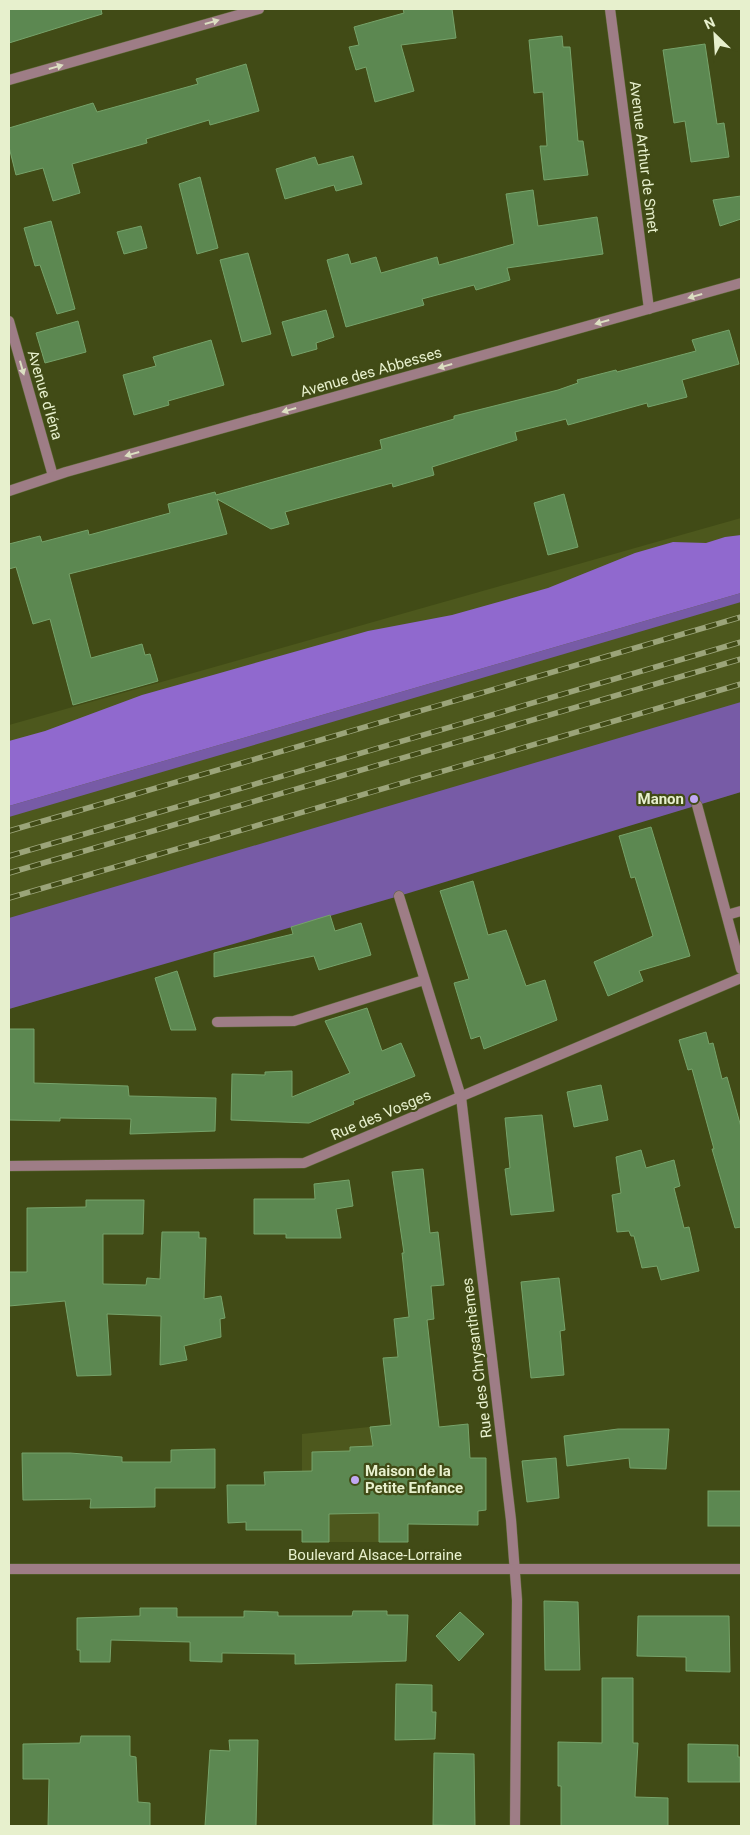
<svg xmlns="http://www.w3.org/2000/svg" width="750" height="1835" viewBox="0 0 750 1835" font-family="Roboto,sans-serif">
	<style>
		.built { fill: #4d581d }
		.green { fill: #775ba6 }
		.forest { fill: #9069ce }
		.building { fill: #5c8851; stroke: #76a36a }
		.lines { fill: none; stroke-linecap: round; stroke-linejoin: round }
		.service-casing { stroke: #5f6937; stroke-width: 11 }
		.minor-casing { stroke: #5f6937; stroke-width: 11 }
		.service { stroke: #9e7d86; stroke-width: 10 }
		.minor { stroke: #9e7d86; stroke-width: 10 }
		.rail-casing { stroke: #9ba479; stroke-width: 5.5 }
		.rail { stroke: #414b16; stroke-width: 4; stroke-dasharray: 11; stroke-linecap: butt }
		.oneway { fill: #dcdfc2 }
		.poi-dot { fill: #c1a8f3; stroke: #414b16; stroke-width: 2 }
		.labels { text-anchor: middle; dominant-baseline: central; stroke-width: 4.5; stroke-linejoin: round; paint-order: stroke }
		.street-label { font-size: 15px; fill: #e7f0cd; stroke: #414b16 }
		.poi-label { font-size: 15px; font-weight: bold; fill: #e7f0cd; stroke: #414b16; text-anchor: end }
	</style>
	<rect width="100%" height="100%" fill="#414b16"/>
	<g class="built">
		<path d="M 741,518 L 741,792 L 9,1009 L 9,725 Z"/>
		<path d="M 407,1423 L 408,1542 L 302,1542 L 302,1434 Z"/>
	</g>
	<g class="green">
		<path d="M 741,593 L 741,602 L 9,817 L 9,806 Z"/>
		<path d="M 741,702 L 741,792 L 399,896 L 9,1009 L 9,918 Z"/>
	</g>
	<path class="forest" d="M 741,535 L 741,593 L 9,806 L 9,741 L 45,731 L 142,695 L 213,675 L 368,631 L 452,615 L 548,588 L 635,553 L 673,542 L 706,543 L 725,537 Z"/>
	<g class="building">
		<path d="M 9,9 L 101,9 L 102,14 L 9,43 Z"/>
		<path d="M 403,9 L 452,9 L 456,38 L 401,45 L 414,91 L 375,102 L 366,67 L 356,70 L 349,47 L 359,45 L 354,27 L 404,13 Z"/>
		<path d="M 562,36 L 563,47 L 570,47 L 578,141 L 583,141 L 588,175 L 544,180 L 540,146 L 547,146 L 543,92 L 534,93 L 529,40 Z"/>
		<path d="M 705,44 L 717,124 L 724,123 L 729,157 L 691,162 L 685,121 L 674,123 L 663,50 Z"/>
		<path d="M 246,64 L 259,111 L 210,125 L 209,120 L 146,139 L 147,143 L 72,164 L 80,193 L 53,201 L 43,168 L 16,175 L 9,147 L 9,128 L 93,103 L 97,112 L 198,84 L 196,79 Z"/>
		<path d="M 353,156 L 362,184 L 336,191 L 334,185 L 285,199 L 276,169 L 315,157 L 318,165 Z"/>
		<path d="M 200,177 L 218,248 L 197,254 L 179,184 Z"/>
		<path d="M 533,190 L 538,226 L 597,217 L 603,254 L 507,268 L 510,280 L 476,290 L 474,285 L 422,299 L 424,305 L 346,327 L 327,260 L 348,254 L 351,264 L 376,257 L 381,273 L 437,257 L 439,265 L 514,244 L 506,194 Z"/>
		<path d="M 741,196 L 741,219 L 720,226 L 713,200 Z"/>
		<path d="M 51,221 L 75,309 L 57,314 L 40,265 L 35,266 L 24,228 Z"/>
		<path d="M 141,226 L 147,248 L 124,254 L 117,232 Z"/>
		<path d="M 248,253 L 271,334 L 242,342 L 220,260 Z"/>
		<path d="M 326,310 L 334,337 L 316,343 L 317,349 L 292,356 L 282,322 Z"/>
		<path d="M 78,321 L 86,352 L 45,363 L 36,333 Z"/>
		<path d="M 729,330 L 739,364 L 682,380 L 687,397 L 648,407 L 647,403 L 568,425 L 566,419 L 515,432 L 517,440 L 432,467 L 434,475 L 393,487 L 392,483 L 285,512 L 289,524 L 271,529 L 217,499 L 227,534 L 69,574 L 91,658 L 142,644 L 145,655 L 150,654 L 158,681 L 73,705 L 50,619 L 33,624 L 16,567 L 9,569 L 9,544 L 40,536 L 42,542 L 88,530 L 89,535 L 170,513 L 168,504 L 215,492 L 216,495 L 382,449 L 380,440 L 454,419 L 454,416 L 558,390 L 578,383 L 577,380 L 616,370 L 617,372 L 696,351 L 692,340 Z"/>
		<path d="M 211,340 L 224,385 L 168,401 L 169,405 L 134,415 L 123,375 L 156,366 L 153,357 Z"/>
		<path d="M 564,494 L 578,547 L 548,555 L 534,503 Z"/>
		<path d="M 651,827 L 690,956 L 639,971 L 643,981 L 608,996 L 594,962 L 653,936 L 635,877 L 631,878 L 619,836 Z"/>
		<path d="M 473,881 L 488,935 L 506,930 L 526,986 L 545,980 L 557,1020 L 484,1049 L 480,1036 L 471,1039 L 454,983 L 469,979 L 440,891 Z"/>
		<path d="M 330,915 L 335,931 L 361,923 L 371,955 L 319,970 L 314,956 L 214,977 L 214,953 L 293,934 L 291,927 Z"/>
		<path d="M 177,971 L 196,1030 L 171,1030 L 155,978 Z"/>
		<path d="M 367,1008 L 382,1051 L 401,1043 L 415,1076 L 353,1101 L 354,1104 L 309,1123 L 231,1120 L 232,1074 L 265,1075 L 265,1072 L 292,1071 L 292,1097 L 350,1073 L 325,1021 Z"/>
		<path d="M 9,1029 L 34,1029 L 34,1083 L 128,1086 L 129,1096 L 216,1098 L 215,1131 L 130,1134 L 131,1119 L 60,1118 L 60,1121 L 9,1120 Z"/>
		<path d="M 706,1032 L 709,1044 L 713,1043 L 722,1079 L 727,1077 L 741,1127 L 741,1227 L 735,1228 L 712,1149 L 714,1149 L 692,1069 L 688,1070 L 679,1040 Z"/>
		<path d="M 601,1085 L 608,1120 L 574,1127 L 567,1092 Z"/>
		<path d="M 542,1115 L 554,1211 L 511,1215 L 505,1169 L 510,1168 L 505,1118 Z"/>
		<path d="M 641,1150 L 646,1168 L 674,1160 L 680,1186 L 674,1188 L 684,1228 L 689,1227 L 699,1271 L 661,1280 L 657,1266 L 642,1268 L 634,1236 L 631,1236 L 629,1231 L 617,1232 L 612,1195 L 621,1193 L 616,1157 Z"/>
		<path d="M 423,1169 L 430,1233 L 438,1232 L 444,1285 L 431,1286 L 434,1319 L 427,1320 L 439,1427 L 468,1424 L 470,1458 L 486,1458 L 486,1510 L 478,1511 L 478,1525 L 408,1524 L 408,1542 L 379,1542 L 379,1513 L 329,1514 L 329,1542 L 302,1542 L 302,1530 L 246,1530 L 246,1522 L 228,1523 L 227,1485 L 265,1485 L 264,1472 L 312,1471 L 312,1452 L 350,1451 L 350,1447 L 373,1446 L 370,1427 L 391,1425 L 383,1358 L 398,1357 L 394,1319 L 409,1317 L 402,1253 L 404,1253 L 392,1172 Z"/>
		<path d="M 349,1180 L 353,1206 L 336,1209 L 341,1238 L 286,1238 L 286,1234 L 254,1234 L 254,1199 L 315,1199 L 314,1184 Z"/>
		<path d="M 86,1200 L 144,1200 L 143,1234 L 103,1234 L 103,1284 L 146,1285 L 147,1278 L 160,1279 L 162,1232 L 199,1232 L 199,1238 L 206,1238 L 204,1299 L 221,1296 L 225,1318 L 220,1319 L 221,1337 L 184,1346 L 187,1360 L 160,1365 L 161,1316 L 107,1314 L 111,1375 L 77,1376 L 65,1301 L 9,1306 L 9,1272 L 27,1272 L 27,1208 L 86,1207 Z"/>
		<path d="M 559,1278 L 565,1330 L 560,1331 L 564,1375 L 531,1378 L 521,1282 Z"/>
		<path d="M 618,1429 L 669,1429 L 666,1469 L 630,1468 L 629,1458 L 567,1466 L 564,1436 Z"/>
		<path d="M 215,1449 L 215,1488 L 155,1488 L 155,1507 L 90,1508 L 91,1499 L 23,1500 L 22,1453 L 70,1453 L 122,1457 L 122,1462 L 171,1462 L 171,1450 Z"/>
		<path d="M 556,1458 L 559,1498 L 527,1502 L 522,1461 Z"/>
		<rect x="708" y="1491" width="33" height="35"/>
		<path d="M 544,1601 L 578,1602 L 580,1670 L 545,1670 Z"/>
		<path d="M 140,1608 L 177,1608 L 177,1617 L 244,1617 L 244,1611 L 278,1612 L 278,1616 L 352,1616 L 353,1611 L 387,1611 L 387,1615 L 408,1615 L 406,1661 L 295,1664 L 295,1654 L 222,1653 L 222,1662 L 190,1661 L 190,1642 L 111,1640 L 110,1662 L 80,1662 L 80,1650 L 77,1650 L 77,1618 L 140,1616 Z"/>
		<path d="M 460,1612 L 484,1634 L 459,1661 L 436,1636 Z"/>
		<path d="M 638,1616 L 729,1616 L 730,1672 L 686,1671 L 686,1657 L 637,1656 Z"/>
		<path d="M 602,1678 L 633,1678 L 633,1743 L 638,1743 L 635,1797 L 668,1798 L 668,1826 L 561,1826 L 561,1786 L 558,1786 L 558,1742 L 602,1743 Z"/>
		<path d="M 396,1684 L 432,1685 L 432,1712 L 436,1712 L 435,1739 L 395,1740 Z"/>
		<path d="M 81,1736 L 130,1736 L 130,1756 L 136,1757 L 138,1802 L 150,1803 L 150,1826 L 48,1826 L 49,1779 L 23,1779 L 23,1744 L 80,1743 Z"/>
		<path d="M 229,1740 L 258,1740 L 256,1826 L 205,1826 L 210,1750 L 230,1751 Z"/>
		<path d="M 688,1744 L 738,1745 L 738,1757 L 740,1757 L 740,1782 L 688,1782 Z"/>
		<path d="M 434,1753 L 474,1754 L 475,1826 L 433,1825 Z"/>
	</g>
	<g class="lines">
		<defs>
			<path id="service" d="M 217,1022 L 294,1021 L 424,980"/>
			<g id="minor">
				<path d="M 610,9 L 649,309"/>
				<path d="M 9,80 L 259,9"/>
				<path d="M 9,321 L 53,476"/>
				<path d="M 9,491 L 66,472 L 741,283"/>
				<path d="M 697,805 L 741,969"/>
				<path d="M 399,896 L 461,1097 L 511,1520 L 517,1600 L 515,1826"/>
				<path d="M 727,915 L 741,911"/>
				<path d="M 9,1166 L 304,1163 L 741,978"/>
				<path d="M 9,1569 L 741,1569"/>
			</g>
		</defs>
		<use href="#service" class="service-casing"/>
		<use href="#minor" class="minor-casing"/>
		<use href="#service" class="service"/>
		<use href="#minor" class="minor"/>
		<defs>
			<g id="rail">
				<path d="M 9,831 L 741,617"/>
				<path d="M 9,856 L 741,642"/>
				<path d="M 9,873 L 741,659"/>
				<path d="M 9,898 L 741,684"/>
			</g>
		</defs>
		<use href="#rail" class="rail-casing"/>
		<use href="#rail" class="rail"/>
	</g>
	<defs><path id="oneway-solid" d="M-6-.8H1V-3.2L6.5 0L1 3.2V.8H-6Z" transform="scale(1.25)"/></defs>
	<g class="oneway">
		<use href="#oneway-solid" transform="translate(212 22) rotate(-16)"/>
		<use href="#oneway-solid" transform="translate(56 67) rotate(-16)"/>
		<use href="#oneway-solid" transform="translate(695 296) rotate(164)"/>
		<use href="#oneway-solid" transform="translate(602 322) rotate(164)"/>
		<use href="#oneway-solid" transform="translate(445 366) rotate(164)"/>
		<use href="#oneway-solid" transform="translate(22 368) rotate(74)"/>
		<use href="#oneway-solid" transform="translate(289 410) rotate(164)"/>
		<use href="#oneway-solid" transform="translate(132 454) rotate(164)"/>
	</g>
	<g class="poi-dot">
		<circle cx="694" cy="799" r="5"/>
		<circle cx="355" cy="1480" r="5"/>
	</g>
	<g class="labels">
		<g class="street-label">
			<text transform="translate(644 157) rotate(83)">Avenue Arthur de Smet</text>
			<text transform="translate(371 372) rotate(-16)">Avenue des Abbesses</text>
			<text transform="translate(45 395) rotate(74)">Avenue d'Iéna</text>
			<text transform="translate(381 1115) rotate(-23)">Rue des Vosges</text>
			<text transform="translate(477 1358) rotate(-97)">Rue des Chrysanthèmes</text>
			<text x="375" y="1555">Boulevard Alsace-Lorraine</text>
		</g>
		<g class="poi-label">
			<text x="684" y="799">Manon</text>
			<text x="365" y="1471" text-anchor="start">Maison de la<tspan x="365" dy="17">Petite Enfance</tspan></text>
		</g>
	</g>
	<rect width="750" height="1835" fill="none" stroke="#e7f0cd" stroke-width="20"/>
	<g transform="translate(715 35) rotate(335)" stroke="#414b16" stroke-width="4" paint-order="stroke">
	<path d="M0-4L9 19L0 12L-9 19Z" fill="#e7f0cd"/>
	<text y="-8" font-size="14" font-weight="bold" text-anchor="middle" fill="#e7f0cd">N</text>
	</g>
</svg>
